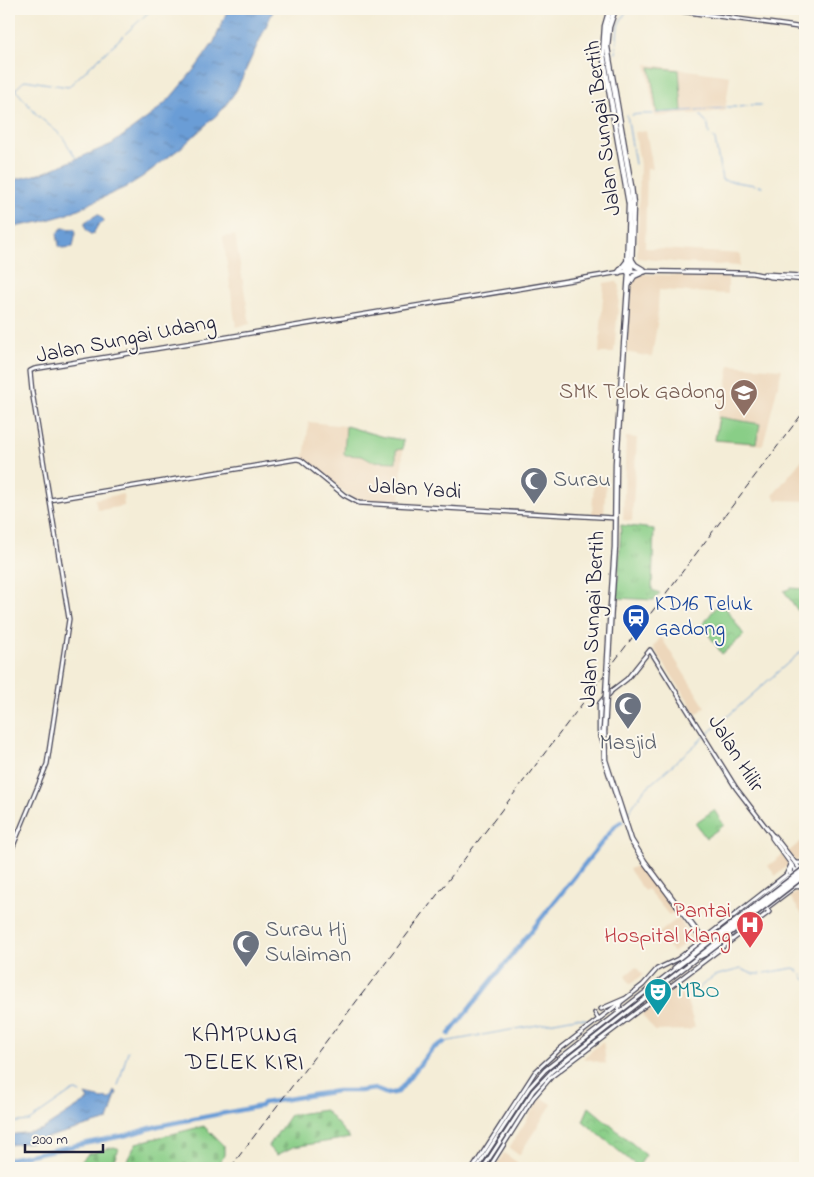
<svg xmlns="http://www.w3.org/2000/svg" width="814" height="1177" viewBox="0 0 814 1177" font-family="'Indie Flower',sans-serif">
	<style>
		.built { fill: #edd7bb }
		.grass { fill: url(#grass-tufts); stroke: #567861 }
		.cemetery { fill: url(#cemetery-stones); stroke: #567861 }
		.park { fill: url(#park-crowns); stroke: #567861 }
		.garden { fill: #89ce87; stroke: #567861 }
		.water { fill: url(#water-ripples); stroke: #466088 }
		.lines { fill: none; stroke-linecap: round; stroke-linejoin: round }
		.stream { stroke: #6b9dd6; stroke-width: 1 }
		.river { stroke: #6b9dd6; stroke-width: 4.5 }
		.tertiary-casing { stroke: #424052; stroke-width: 5.5 }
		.secondary-casing { stroke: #424052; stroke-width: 5.5 }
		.primary-casing { stroke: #424052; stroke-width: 7 }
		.tertiary { stroke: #fff; stroke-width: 3 }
		.secondary { stroke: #fff; stroke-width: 3 }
		.primary { stroke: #fff; stroke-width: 4.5 }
		.rail { stroke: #22223b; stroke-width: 1; stroke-dasharray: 8 4; stroke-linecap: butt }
		.primary-bridge-casing { stroke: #424052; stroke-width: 7; stroke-linecap: butt }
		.trunk-bridge-casing { stroke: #424052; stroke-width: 8; stroke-linecap: butt }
		.primary-bridge { stroke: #fff; stroke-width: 4.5 }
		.trunk-bridge { stroke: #fff; stroke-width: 5 }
		.labels { text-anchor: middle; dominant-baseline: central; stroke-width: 4; stroke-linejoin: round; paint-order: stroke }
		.street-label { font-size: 22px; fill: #22223b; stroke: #fbf7ec }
		.education-label { font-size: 22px; fill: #785e54; stroke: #fbf7ec; text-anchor: end }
		.worship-label { font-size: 22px; fill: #5b616d; stroke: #fbf7ec; text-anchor: start }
		.transit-label { font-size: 22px; fill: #164399; stroke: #fbf7ec; text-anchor: start }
		.health-label { font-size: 22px; fill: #be3a42; stroke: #fbf7ec; text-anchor: end }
		.culture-label { font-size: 22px; fill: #0d838f; stroke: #fbf7ec; text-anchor: start }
		.neighbourhood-label { font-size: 24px; letter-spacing: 1px; fill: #22223b; stroke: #fbf7ec }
	</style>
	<defs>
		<pattern id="grass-tufts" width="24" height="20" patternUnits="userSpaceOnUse" patternTransform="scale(1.25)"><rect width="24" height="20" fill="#89ce87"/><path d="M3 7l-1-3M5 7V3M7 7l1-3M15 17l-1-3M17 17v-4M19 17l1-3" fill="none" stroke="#76b175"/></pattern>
		<pattern id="cemetery-stones" width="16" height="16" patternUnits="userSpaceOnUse" patternTransform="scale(1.25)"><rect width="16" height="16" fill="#89ce87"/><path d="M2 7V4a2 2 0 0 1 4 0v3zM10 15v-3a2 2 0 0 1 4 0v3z" fill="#76b175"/></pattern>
		<pattern id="park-crowns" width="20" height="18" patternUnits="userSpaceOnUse" patternTransform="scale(1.25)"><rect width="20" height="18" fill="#89ce87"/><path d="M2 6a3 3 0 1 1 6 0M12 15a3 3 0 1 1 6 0" fill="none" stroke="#76b175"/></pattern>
		<pattern id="water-ripples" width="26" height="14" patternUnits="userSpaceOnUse" patternTransform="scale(1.25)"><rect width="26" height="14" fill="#6b9dd6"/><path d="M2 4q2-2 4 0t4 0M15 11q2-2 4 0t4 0" fill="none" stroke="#5880af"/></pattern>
	</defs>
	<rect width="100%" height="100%" fill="#fbf7ec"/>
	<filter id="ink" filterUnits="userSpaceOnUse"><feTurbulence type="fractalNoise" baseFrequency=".02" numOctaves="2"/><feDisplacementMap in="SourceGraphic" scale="10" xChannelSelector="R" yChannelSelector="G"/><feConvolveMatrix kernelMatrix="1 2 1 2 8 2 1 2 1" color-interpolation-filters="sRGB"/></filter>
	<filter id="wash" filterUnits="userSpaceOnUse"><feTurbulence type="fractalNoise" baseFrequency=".0096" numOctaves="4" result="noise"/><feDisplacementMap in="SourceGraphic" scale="20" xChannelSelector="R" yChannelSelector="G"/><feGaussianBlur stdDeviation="1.12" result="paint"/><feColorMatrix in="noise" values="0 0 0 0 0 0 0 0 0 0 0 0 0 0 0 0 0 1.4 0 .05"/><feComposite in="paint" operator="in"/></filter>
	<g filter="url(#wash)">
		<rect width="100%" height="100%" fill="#f4edd7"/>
		<g class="built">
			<path d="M 646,64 L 730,76 L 725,111 L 655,117 Z"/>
			<path d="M 646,131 L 653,169 L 647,168 L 645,248 L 741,254 L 740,266 L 683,263 L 637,258 L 640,165 L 635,132 Z"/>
			<path d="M 235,235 L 250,324 L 236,327 L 223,237 Z"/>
			<path d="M 642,274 L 728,277 L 728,294 L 659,290 L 657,324 L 652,357 L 625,352 L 633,279 Z"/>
			<path d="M 616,281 L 620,286 L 614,353 L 599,353 L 604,283 Z"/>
			<path d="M 729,365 L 782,369 L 763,445 L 714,441 L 721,393 L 726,393 Z"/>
			<path d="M 309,422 L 346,426 L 344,455 L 362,456 L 371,461 L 395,462 L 396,449 L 403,449 L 400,503 L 354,500 L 304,458 Z"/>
			<path d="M 626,437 L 637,438 L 632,521 L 623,520 Z"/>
			<path d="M 805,456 L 805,501 L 777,500 L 773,495 Z"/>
			<path d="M 594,477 L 606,478 L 604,516 L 592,515 Z"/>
			<path d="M 123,494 L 124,506 L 101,510 L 97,509 L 95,499 Z"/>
			<path d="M 661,637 L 705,707 L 697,714 L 653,647 Z"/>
			<path d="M 805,838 L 805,852 L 796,861 L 788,852 Z"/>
			<path d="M 782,855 L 789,864 L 776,876 L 768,866 Z"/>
			<path d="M 641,864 L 677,910 L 669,915 L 647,889 L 644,891 L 629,869 Z"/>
			<path d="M 800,890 L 805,895 L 805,919 L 790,897 Z"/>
			<path d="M 678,918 L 693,938 L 673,952 L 659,933 Z"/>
			<path d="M 636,967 L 643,975 L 630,984 L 625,976 Z"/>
			<path d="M 674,990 L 678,990 L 687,1001 L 695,1027 L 689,1030 L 655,1031 L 642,1015 Z"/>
			<path d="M 603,1041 L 606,1064 L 583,1058 Z"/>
			<path d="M 541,1097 L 552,1104 L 519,1155 L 509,1148 Z"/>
			<path d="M 504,1153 L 518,1163 L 514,1168 L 495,1168 Z"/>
		</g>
		<path class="grass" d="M 621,525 L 654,529 L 652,590 L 660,593 L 654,600 L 617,598 Z"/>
		<g class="cemetery">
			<path d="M 325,1110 L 350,1138 L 293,1147 L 277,1155 L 268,1147 L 290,1115 Z"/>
			<path d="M 204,1126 L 224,1146 L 224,1155 L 216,1168 L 123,1168 L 136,1143 Z"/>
			<path d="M 114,1147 L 119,1149 L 110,1168 L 66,1168 L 79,1164 L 88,1154 Z"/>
		</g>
		<g class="park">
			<path d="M 791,588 L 805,589 L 805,616 L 803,618 L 784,591 Z"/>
			<path d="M 721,601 L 744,635 L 722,654 L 702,625 Z"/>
			<path d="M 714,810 L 724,825 L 706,838 L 695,823 Z"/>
			<path d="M 589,1107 L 646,1155 L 638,1167 L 583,1121 Z"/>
		</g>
		<g class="garden">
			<path d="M 650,67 L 679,70 L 682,111 L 657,113 Z"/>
			<path d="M 719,417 L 760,424 L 756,443 L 715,440 Z"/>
			<path d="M 346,426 L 380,436 L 403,440 L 403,449 L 396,450 L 396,462 L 371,461 L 362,456 L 344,455 Z"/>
		</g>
		<g class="water">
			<path d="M 228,9 L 274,9 L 236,91 L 222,110 L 183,146 L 142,177 L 126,187 L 65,215 L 40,222 L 9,228 L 9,181 L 43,173 L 112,144 L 154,113 L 171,97 L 197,66 L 214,42 Z"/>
			<path d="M 98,214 L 104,220 L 104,222 L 98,225 L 93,234 L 90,234 L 85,228 L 85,222 Z"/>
			<path d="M 62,228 L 74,229 L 76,231 L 73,247 L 62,248 L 59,246 L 57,234 Z"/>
			<path d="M 115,1091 L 117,1092 C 113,1101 112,1111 108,1120 L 31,1142 L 9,1145 L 9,1135 L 37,1131 L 43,1129 L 88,1100 L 85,1095 L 103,1099 L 106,1097 L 107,1099 C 113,1100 112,1096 115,1091 Z"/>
		</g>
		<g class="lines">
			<g class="stream">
				<path d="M 616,53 L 618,25 L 626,12"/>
				<path d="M 9,82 L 37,115 L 62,136 L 76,158"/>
				<path d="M 9,96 L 25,80 L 68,87 L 152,9"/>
				<path d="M 751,105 L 761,105"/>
				<path d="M 727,107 L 736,107"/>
				<path d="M 739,107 L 748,106"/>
				<path d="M 656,113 L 725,108"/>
				<path d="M 643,114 L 653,114"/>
				<path d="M 627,115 L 635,164"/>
				<path d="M 632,115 L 641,114"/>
				<path d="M 700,115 L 708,125 L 709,134"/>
				<path d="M 713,137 L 715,140 L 722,180 L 755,185"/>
				<path d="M 758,186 L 762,186"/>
				<path d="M 626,816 L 644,790 L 805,648"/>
				<path d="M 765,973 L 794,968 L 799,972"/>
				<path d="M 802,975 L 805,980"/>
				<path d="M 687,997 L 714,976 L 741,969 L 753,974 L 761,974"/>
				<path d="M 444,1042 L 576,1018 L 590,1020"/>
				<path d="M 118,1086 L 128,1051"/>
				<path d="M 9,1123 L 29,1121 L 71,1092 L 76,1091 L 80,1093"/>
			</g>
			<g class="river">
				<path d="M 449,1034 L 615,826 L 621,822"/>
				<path d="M 9,1159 L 127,1135 L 158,1126 L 261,1106 L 263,1103 L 337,1091 L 359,1091 L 375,1089 L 387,1094 L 398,1092 L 432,1049 L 444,1042"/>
			</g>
		</g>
	</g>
	<g filter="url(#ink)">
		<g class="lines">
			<defs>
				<g id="tertiary">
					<path d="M 50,500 L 297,459 L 301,460 L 344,495 L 359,503 L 615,518"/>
					<path d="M 610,692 L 627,679 L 650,650 L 736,788 L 772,835 L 772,838 L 796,871"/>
					<path d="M 772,835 L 774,836 L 800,869"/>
					<path d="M 9,856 L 47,764 L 69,619 L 32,391 L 30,371 L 34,369 L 627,271"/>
					<path d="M 601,1009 L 624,999"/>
					<path d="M 595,1013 L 599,1020"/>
					<path d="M 473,1168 L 535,1072 L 560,1049 L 643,985 L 657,969 L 678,959 L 786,875 L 791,865"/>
					<path d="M 489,1168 L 533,1098 L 552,1076 L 769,912 L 766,908"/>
				</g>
				<g id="secondary">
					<path d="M 665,9 L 805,28"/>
					<path d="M 629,271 L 752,273 L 771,277 L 805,280"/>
					<path d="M 764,274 L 805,276"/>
					<path d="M 795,863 L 805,863"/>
					<path d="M 790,875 L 791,864"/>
					<path d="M 700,957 L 706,954 L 805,879"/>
					<path d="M 674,968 L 805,864"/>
					<path d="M 618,1012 L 620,1003"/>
					<path d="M 477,1168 L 529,1088 L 545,1070 L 716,937"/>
					<path d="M 483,1168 L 533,1091 L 552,1071 L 721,939"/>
				</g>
				<g id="primary">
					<path d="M 610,9 L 605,26 L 603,55 L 629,204 L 627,271 L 629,273 L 616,463 L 615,547 L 611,606"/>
					<path d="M 615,9 L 609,27 L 607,47 L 631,186 L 633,204 L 631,271 L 629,273"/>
					<path d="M 631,259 L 635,265 L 645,271"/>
					<path d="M 619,272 L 626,263"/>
					<path d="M 629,284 L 634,276 L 645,271"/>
					<path d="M 604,731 L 605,760 L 631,840 L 644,861 L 703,940"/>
					<path d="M 603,741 L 600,731 L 600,704 L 610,692"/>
					<path d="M 796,871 L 805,883"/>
					<path d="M 796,886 L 805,886"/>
				</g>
			</defs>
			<use href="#tertiary" class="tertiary-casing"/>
			<use href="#secondary" class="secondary-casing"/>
			<use href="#primary" class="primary-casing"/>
			<use href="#tertiary" class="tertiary"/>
			<use href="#secondary" class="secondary"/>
			<use href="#primary" class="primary"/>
			<path class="rail" d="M 230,1168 L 805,410"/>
			<defs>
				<path id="primary-bridge" d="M 604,731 L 611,606"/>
				<g id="trunk-bridge">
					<path d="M 716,937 L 805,869"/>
					<path d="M 721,939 L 805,874"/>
				</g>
			</defs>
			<use href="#primary-bridge" class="primary-bridge-casing"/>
			<use href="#trunk-bridge" class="trunk-bridge-casing"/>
			<use href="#primary-bridge" class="primary-bridge"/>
			<use href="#trunk-bridge" class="trunk-bridge"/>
		</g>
	</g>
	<defs>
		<symbol id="school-pin" viewBox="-11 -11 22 30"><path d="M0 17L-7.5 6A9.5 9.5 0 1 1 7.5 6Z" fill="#8d6e63" stroke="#fbf7ec"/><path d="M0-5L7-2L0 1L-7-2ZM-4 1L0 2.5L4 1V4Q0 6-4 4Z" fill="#fff"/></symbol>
		<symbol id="mosque-pin" viewBox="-11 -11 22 30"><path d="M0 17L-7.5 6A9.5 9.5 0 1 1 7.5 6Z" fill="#6b7280" stroke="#fbf7ec"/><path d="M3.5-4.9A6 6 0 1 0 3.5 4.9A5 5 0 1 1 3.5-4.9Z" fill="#fff"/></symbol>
		<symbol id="station-pin" viewBox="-11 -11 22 30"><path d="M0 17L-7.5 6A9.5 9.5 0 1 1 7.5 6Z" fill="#1a4fb4" stroke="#fbf7ec"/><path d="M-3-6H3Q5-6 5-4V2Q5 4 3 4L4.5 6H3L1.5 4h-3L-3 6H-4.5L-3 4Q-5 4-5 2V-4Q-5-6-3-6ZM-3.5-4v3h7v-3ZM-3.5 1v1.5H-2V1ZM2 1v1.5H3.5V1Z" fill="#fff"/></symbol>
		<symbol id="hospital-pin" viewBox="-11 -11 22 30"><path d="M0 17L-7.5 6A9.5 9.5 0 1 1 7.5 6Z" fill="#e0444e" stroke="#fbf7ec"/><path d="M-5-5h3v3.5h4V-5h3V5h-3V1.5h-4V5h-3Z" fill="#fff"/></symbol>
		<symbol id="theatre-pin" viewBox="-11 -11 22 30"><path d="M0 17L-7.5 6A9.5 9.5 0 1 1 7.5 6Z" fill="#0f9aa8" stroke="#fbf7ec"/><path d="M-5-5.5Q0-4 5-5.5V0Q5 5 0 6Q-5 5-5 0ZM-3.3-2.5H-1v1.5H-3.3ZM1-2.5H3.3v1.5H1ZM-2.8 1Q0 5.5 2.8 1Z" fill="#fff"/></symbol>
	</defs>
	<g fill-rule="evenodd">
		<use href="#school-pin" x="728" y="377" width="32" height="43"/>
		<use href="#mosque-pin" x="518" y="465" width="32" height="43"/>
		<use href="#station-pin" x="620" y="602" width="32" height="43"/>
		<use href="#mosque-pin" x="612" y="690" width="32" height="43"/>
		<use href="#hospital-pin" x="734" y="909" width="32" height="43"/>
		<use href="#mosque-pin" x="230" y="928" width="32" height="43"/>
		<use href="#theatre-pin" x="642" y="976" width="32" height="43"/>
	</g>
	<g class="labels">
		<g class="street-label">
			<text transform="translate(604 128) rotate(-97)">Jalan Sungai Bertih</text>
			<text transform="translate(126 340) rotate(-11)">Jalan Sungai Udang</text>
			<text transform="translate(415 490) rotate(4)">Jalan Yadi</text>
			<text transform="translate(594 619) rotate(-87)">Jalan Sungai Bertih</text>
			<text transform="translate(735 754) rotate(58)">Jalan Hilir</text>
		</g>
		<g class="education-label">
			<text x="725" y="393">SMK Telok Gadong</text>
		</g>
		<g class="worship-label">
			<text x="553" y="481">Surau</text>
			<text x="628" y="744" text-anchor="middle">Masjid</text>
			<text x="265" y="931">Surau Hj<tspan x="265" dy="25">Sulaiman</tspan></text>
		</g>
		<g class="transit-label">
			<text x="655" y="605">KD16 Teluk<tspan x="655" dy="25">Gadong</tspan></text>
		</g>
		<g class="health-label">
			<text x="731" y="912">Pantai<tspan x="731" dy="25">Hospital Klang</tspan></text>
		</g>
		<g class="culture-label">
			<text x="677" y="992">MBO</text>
		</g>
		<g class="neighbourhood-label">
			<text x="245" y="1035">KAMPUNG<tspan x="245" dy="28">DELEK KIRI</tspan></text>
		</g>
	</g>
	<rect width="814" height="1177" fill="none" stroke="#fbf7ec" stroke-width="30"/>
	<path d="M25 1144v8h78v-8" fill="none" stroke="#22223b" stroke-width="2.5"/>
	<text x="32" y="1144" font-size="15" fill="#22223b" stroke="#fbf7ec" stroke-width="4" paint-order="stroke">200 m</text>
</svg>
